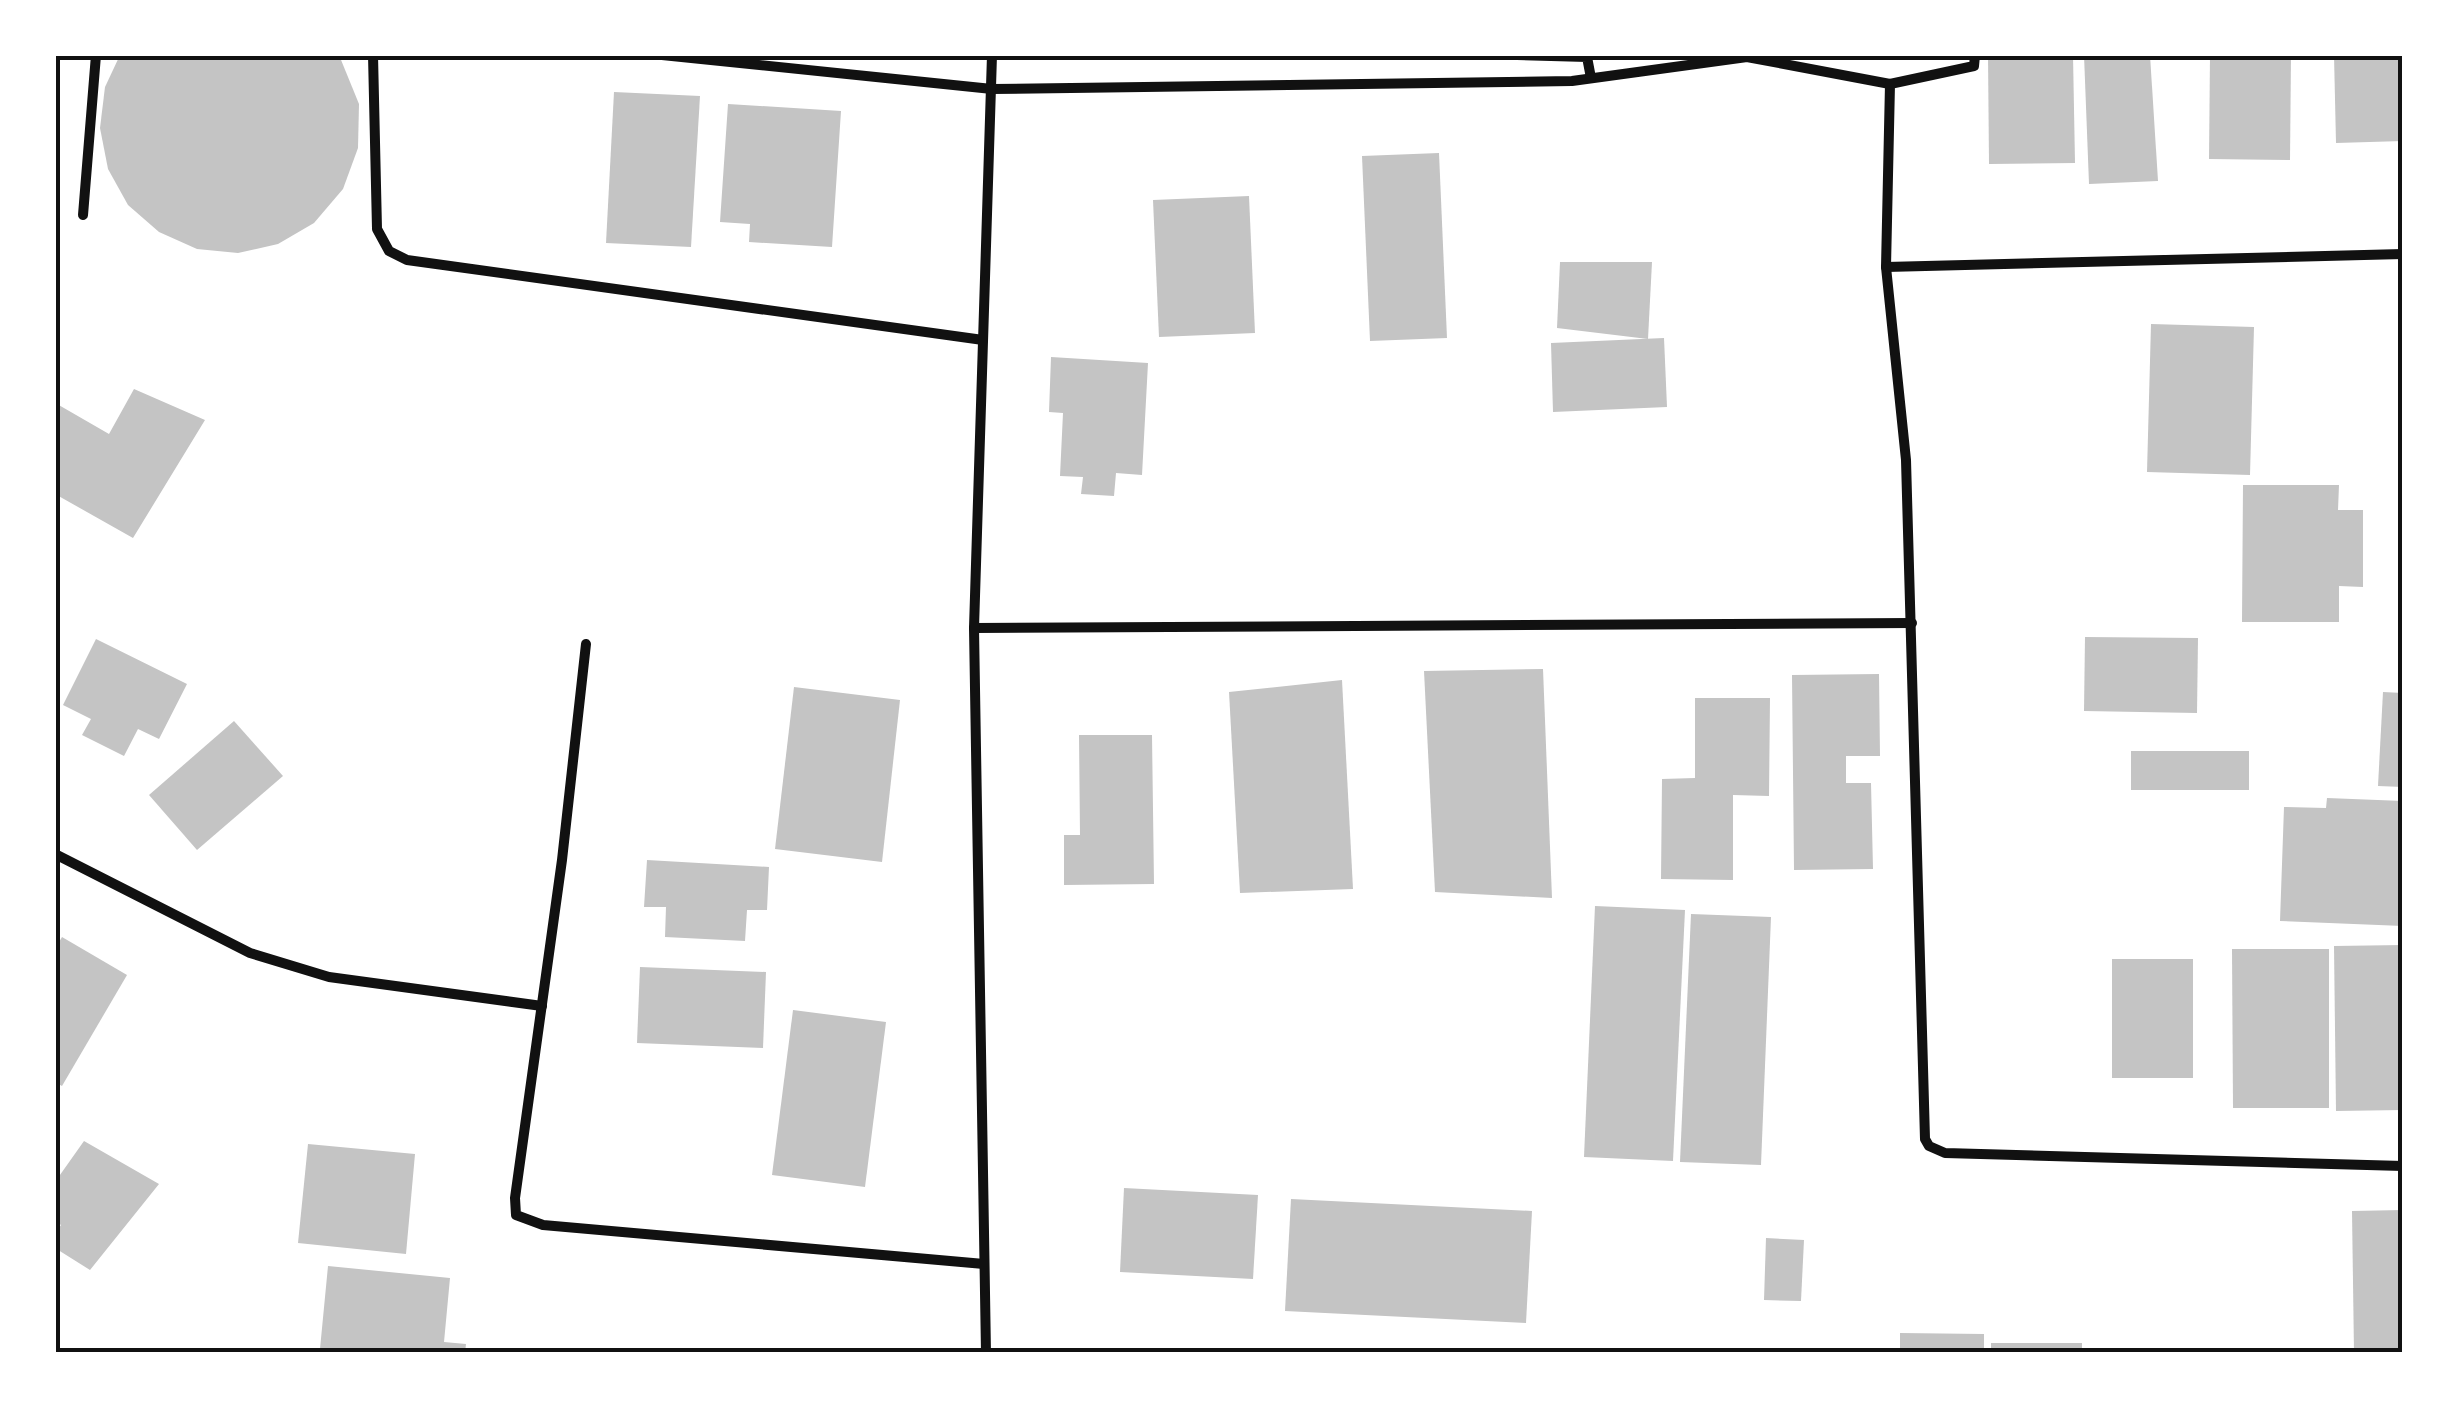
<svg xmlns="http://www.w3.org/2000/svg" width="2458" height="1408" viewBox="0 0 2458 1408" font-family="'PT Sans',sans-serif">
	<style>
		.building { fill: #c4c4c4 }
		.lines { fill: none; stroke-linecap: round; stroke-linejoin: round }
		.minor { stroke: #111; stroke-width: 10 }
		.neatline { fill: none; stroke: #111; stroke-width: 4 }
	</style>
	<rect width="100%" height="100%" fill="#fff"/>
	<g class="building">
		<path d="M 120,55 L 339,55 L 359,104 L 358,148 L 343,189 L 314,223 L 278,244 L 238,253 L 197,249 L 159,232 L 128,205 L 108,169 L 100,128 L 105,87 Z"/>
		<path d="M 1988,55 L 2073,55 L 2075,163 L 1989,164 Z"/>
		<path d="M 2084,55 L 2150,55 L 2158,181 L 2089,184 Z"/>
		<path d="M 2210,55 L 2291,55 L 2290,160 L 2209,159 Z"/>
		<path d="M 2334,55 L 2403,55 L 2403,141 L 2336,143 Z"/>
		<path d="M 614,92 L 700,96 L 691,247 L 606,243 Z"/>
		<path d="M 728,104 L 841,111 L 832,247 L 749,242 L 750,224 L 720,222 Z"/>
		<path d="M 1439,153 L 1447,338 L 1370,341 L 1362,156 Z"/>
		<path d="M 1249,196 L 1255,333 L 1159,337 L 1153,200 Z"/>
		<path d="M 1560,262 L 1652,262 L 1648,339 L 1557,328 Z"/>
		<path d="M 2151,324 L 2254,327 L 2250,475 L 2147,472 Z"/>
		<path d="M 1664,338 L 1667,407 L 1553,412 L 1551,343 Z"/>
		<path d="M 1051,357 L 1148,363 L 1142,475 L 1116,473 L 1114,496 L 1081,494 L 1083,477 L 1060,476 L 1063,413 L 1049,412 Z"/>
		<path d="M 134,389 L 205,420 L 133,538 L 55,494 L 55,406 L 57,404 L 109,434 Z"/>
		<path d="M 2243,485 L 2339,485 L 2338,510 L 2363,510 L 2363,587 L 2339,586 L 2339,622 L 2242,622 Z"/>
		<path d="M 2085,637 L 2198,638 L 2197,713 L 2084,711 Z"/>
		<path d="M 96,639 L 187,684 L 159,739 L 138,729 L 124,756 L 82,735 L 91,719 L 63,705 Z"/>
		<path d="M 1543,669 L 1552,898 L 1435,892 L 1424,671 Z"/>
		<path d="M 1879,674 L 1880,756 L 1846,756 L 1846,783 L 1871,783 L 1873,869 L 1794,870 L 1792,675 Z"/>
		<path d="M 1342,680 L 1353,889 L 1240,893 L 1229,692 Z"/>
		<path d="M 794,687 L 900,700 L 882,862 L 775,849 Z"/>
		<path d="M 2383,692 L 2403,693 L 2403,787 L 2378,786 Z"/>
		<path d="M 1695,698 L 1770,698 L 1769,796 L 1733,795 L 1733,880 L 1661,879 L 1662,779 L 1695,778 Z"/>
		<path d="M 234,721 L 283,776 L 197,850 L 149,795 Z"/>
		<path d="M 1079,735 L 1152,735 L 1154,884 L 1064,885 L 1064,835 L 1080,835 Z"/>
		<rect x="2131" y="751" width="118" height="39"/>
		<path d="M 2327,798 L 2403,801 L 2403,926 L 2280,921 L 2284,807 L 2326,808 Z"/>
		<path d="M 647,860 L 769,867 L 767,910 L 747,910 L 745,941 L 665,937 L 666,907 L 644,907 Z"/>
		<path d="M 1595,906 L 1685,910 L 1673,1161 L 1584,1157 Z"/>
		<path d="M 1691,914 L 1771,917 L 1761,1165 L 1680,1162 Z"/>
		<path d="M 62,937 L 127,975 L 62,1086 L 55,1082 L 55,949 Z"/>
		<path d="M 2403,945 L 2403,1110 L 2336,1111 L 2334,946 Z"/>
		<path d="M 2232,949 L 2329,949 L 2329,1108 L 2233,1108 Z"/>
		<rect x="2112" y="959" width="81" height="119"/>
		<path d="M 640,967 L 766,972 L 763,1048 L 637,1043 Z"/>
		<path d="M 793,1010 L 886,1022 L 865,1187 L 772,1175 Z"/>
		<path d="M 84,1141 L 159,1184 L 90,1270 L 55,1248 L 55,1234 L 61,1225 L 55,1221 L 55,1182 Z"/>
		<path d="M 308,1144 L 415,1154 L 406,1254 L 298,1243 Z"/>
		<path d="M 1124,1188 L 1258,1195 L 1253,1279 L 1120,1272 Z"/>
		<path d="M 1291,1199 L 1532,1211 L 1526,1323 L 1285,1311 Z"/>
		<path d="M 2403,1210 L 2403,1353 L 2354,1353 L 2352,1211 Z"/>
		<path d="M 1766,1238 L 1804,1240 L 1801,1301 L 1764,1300 Z"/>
		<path d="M 328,1266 L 450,1278 L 444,1342 L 466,1344 L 465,1353 L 355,1353 L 320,1349 Z"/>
		<path d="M 1900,1333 L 1984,1334 L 1984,1353 L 1900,1353 Z"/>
		<rect x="1991" y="1343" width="91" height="10"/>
	</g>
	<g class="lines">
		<g class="minor">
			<path d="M 373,55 L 377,229 L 389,251 L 407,260 L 983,340"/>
			<path d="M 662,55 L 992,89 L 1572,81 L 1747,57 L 1890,84"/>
			<path d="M 1517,55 L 1587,57 L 1591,78"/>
			<path d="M 1975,55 L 1974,66 L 1890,84 L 1886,267 L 1906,460 L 1925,1139 L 1929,1146 L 1945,1153 L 2403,1166"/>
			<path d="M 83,215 L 96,55"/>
			<path d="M 1886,267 L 2403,254"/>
			<path d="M 974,628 L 1912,623"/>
			<path d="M 586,644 L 562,860 L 515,1198 L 516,1215 L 543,1225 L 984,1264"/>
			<path d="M 55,854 L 250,953 L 329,977 L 542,1006"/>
			<path d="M 986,1353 L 974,628 L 992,55"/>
		</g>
	</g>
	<rect width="2458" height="1408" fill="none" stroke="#ffffff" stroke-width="115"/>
	<rect x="58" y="58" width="2342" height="1292" class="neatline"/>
</svg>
